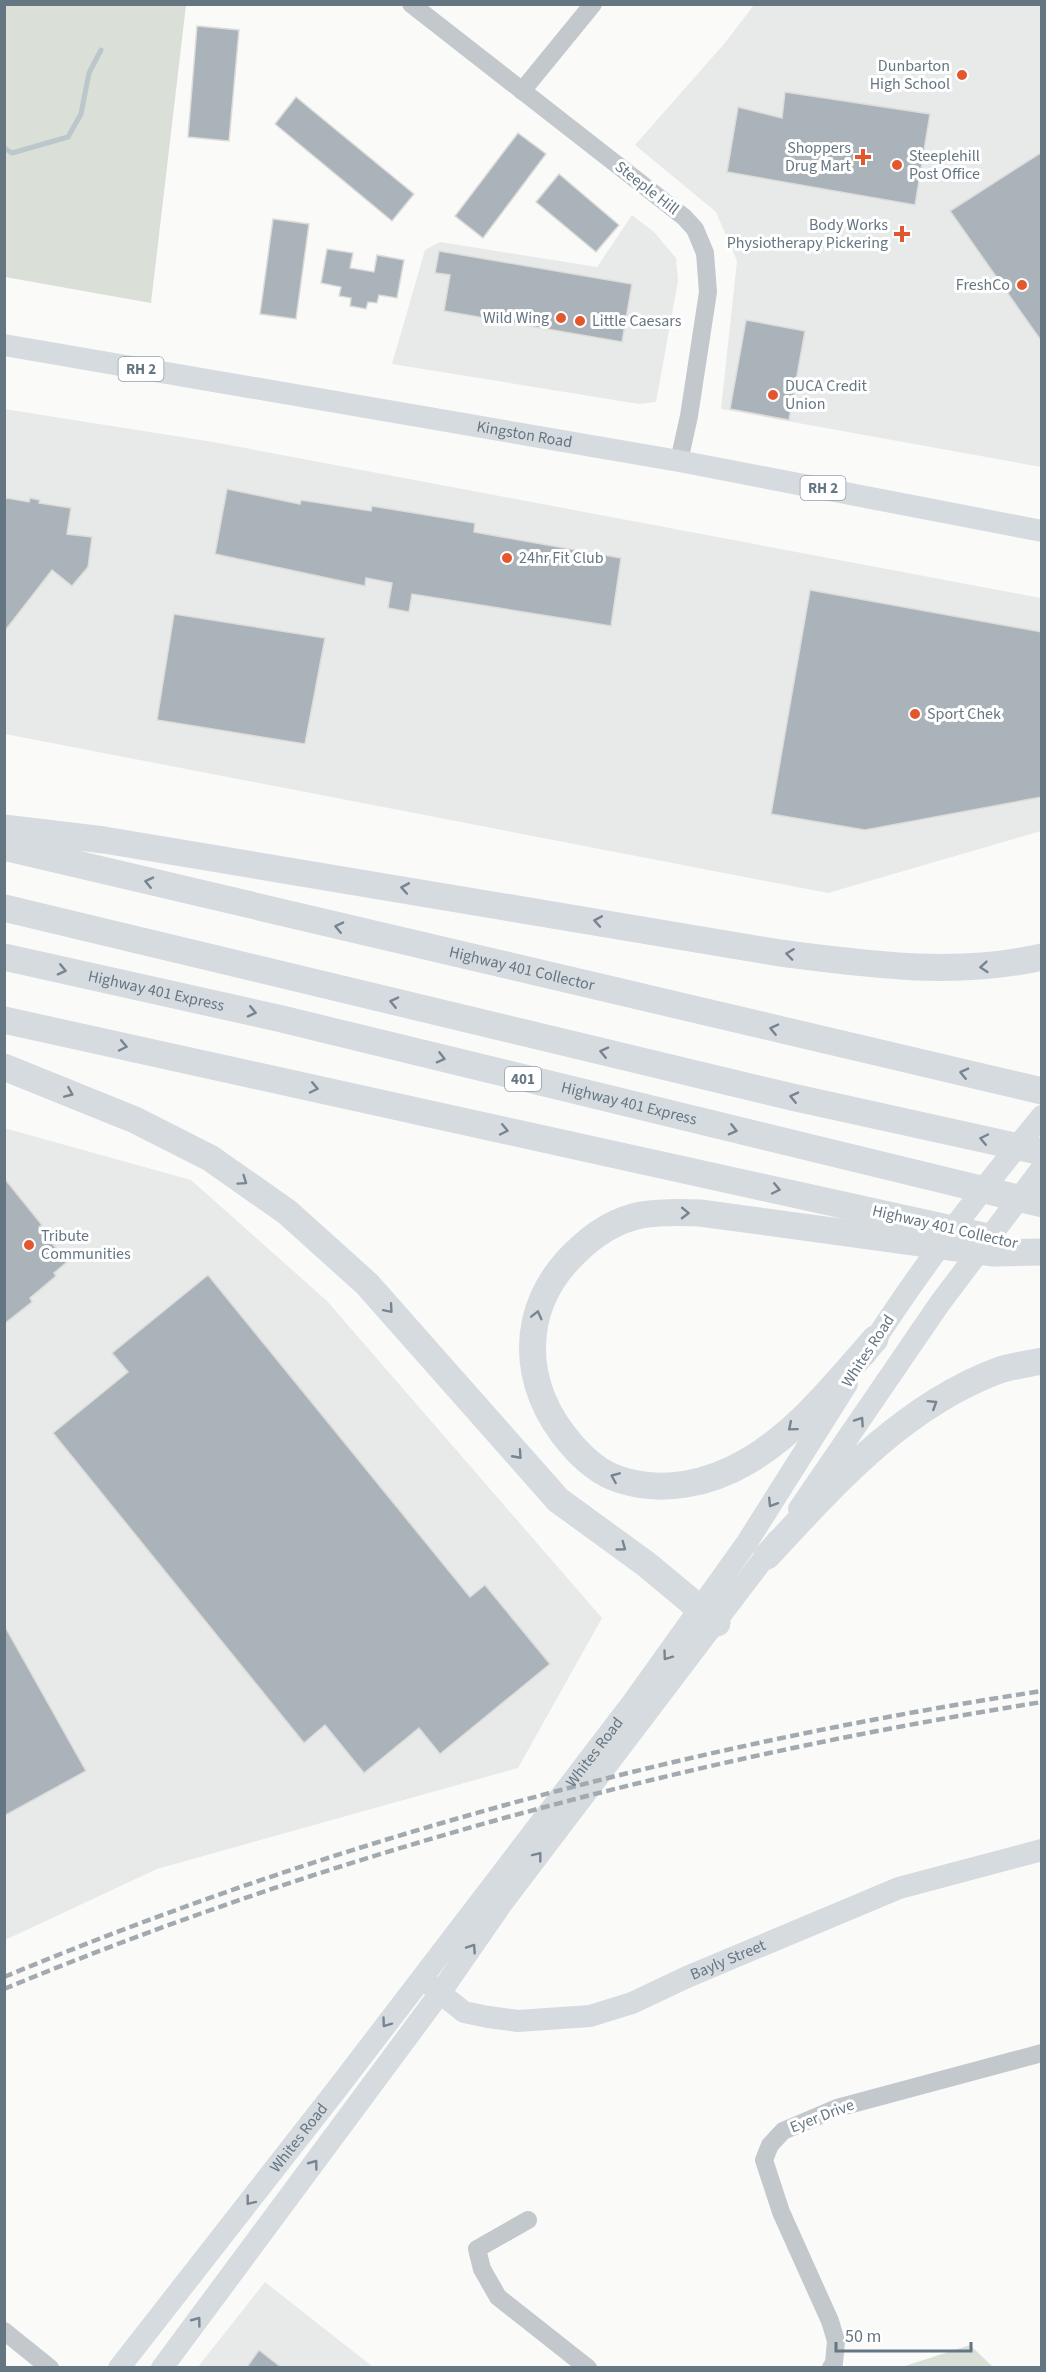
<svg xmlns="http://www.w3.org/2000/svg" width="1046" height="2372" viewBox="0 0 1046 2372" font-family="'Source Sans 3',sans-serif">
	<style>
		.built { fill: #e8e9e9 }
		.green { fill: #dadfd7 }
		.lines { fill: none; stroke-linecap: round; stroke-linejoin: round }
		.stream { stroke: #bbc7cb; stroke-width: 5 }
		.building { fill: #aab3b9; stroke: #dcdcda; stroke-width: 1.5 }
		.minor { stroke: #c3c8cc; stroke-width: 18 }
		.major { stroke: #d6dbdf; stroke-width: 22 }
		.highway { stroke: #d6dbdf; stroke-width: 27 }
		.rail { stroke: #a2aab0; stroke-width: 4.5; stroke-dasharray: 9 4.5; stroke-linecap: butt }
		.oneway { stroke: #768591 }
		.poi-dot { fill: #e4572e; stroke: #fff; stroke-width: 2 }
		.labels { text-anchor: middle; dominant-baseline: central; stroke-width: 6; stroke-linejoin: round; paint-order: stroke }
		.shield { fill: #fff; stroke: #939fa8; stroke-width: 1.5 }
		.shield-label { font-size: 15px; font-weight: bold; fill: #657683 }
		.poi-label { font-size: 16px; fill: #657683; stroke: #fff; text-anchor: start }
		.street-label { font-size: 16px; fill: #657683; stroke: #fff }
	</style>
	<rect width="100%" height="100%" fill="#fafaf8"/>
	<g class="built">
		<path d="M 754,5 L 1041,5 L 1041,467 L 721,409 L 737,261 L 716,212 L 635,145 L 724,44 Z"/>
		<path d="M 632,215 L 654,232 L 676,258 L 678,281 L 656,402 L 639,404 L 392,364 L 425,250 L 440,242 L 597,267 Z"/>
		<path d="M 4,409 L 213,442 L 1041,598 L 1041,831 L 828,893 L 5,734 Z"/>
		<path d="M 4,1128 L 191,1180 L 327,1301 L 602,1618 L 518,1768 L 157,1869 L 5,1940 Z"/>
		<path d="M 265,2282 L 373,2367 L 197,2368 Z"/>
	</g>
	<g class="green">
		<path d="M 4,5 L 186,5 L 151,303 L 5,277 Z"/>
		<path d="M 970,2345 L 993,2367 L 902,2367 Z"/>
	</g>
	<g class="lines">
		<path class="stream" d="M 4,148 L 12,153 L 68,137 L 81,114 L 89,73 L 101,50"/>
	</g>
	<g class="building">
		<path d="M 197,26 L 239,30 L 229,141 L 188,137 Z"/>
		<path d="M 785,92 L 930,114 L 915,205 L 727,172 L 738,107 L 782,118 Z"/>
		<path d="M 296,97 L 414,194 L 392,221 L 275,124 Z"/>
		<path d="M 518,133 L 546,154 L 483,238 L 455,216 Z"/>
		<path d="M 1042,152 L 1042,342 L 950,211 Z"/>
		<path d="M 559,174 L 619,225 L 596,252 L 536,202 Z"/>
		<path d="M 273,219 L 309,224 L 296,319 L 260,314 Z"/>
		<path d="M 327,249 L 353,253 L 350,268 L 374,272 L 377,255 L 404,260 L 397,298 L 379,295 L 377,303 L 368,302 L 366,309 L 350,306 L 351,298 L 339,296 L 341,287 L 321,283 Z"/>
		<path d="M 439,251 L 632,284 L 622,342 L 444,311 L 450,275 L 435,273 Z"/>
		<path d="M 746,320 L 805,331 L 789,420 L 730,409 Z"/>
		<path d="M 227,489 L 300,504 L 301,500 L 371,511 L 372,506 L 475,523 L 474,532 L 621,558 L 611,626 L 412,594 L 409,612 L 388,608 L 392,583 L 366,578 L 365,586 L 215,554 Z"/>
		<path d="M 7,498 L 29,502 L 30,498 L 40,500 L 39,503 L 71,508 L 67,534 L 92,537 L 88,567 L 72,586 L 52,570 L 4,632 L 4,501 Z"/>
		<path d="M 810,590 L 1042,632 L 1042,797 L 865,830 L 771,814 Z"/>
		<path d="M 174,614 L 325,638 L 305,744 L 157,720 Z"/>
		<path d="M 4,1178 L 42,1225 L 39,1227 L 67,1262 L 54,1273 L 56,1276 L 30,1298 L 32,1302 L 4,1324 Z"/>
		<path d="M 208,1275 L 470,1597 L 485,1585 L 550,1664 L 440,1754 L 419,1728 L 364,1773 L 325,1725 L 304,1743 L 53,1433 L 128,1372 L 112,1353 Z"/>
		<path d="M 4,1625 L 86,1771 L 4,1816 Z"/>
		<path d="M 259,2350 L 282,2368 L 247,2367 Z"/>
	</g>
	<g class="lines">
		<g class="minor">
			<path d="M 411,4 L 684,217 L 695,229 L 705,253 L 708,292 L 689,416 L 679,461"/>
			<path d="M 522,91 L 593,4"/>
			<path d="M 528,2220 L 477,2249 L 482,2269 L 498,2297 L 588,2368"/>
			<path d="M 4,2331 L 50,2368"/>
			<path d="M 831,2368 L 834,2363 L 836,2341 L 830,2321 L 781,2212 L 764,2160 L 770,2145 L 783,2131 L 837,2108 L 1042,2053"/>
		</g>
		<g class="major">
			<path id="s1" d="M 4,345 L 679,461 L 1042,531"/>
			<path d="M 866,1354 C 919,1270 979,1193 1042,1116"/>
			<path d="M 799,1509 L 940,1303 L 1042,1168"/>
			<path id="s2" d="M 429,1984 L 464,2012 L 488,2017 L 518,2021 L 590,2016 L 632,2003 L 687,1977 L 899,1888 L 1042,1850"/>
			<path id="s3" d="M 119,2368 L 337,2089 L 633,1702 L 746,1544 L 847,1384"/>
			<path d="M 162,2368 L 440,1993 L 503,1902 L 777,1541"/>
		</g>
		<g class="highway">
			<path d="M 4,828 L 104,840 L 780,953 C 867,964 955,977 1042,957"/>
			<path id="s4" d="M 4,847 L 1042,1091"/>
			<path d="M 4,908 L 792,1097 L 1042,1152"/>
			<path id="s5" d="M 4,957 L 282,1019 L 1042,1204"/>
			<path d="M 4,1020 L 988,1237"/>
			<path d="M 4,1067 L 135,1120 L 210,1158 L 287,1212 L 367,1284 L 558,1500 L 646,1564 L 717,1623"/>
			<path d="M 875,1339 C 837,1382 799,1431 748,1461 C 709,1484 662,1494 618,1479 C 600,1473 583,1458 571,1444 C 520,1385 518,1308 575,1253 C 593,1235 616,1220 641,1215 C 661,1212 680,1212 700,1213 L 994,1253 L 1042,1252"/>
			<path d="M 767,1556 C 834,1484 902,1407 997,1371 C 1011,1366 1027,1364 1042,1361"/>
		</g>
		<g class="rail">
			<path d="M 4,1977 C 336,1839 687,1745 1042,1691"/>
			<path d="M 4,1989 C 338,1851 686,1759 1042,1702"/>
		</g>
	</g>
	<defs><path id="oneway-chevron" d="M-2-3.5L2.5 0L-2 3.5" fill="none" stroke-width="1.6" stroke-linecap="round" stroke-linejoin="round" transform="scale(1.5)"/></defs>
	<g class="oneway">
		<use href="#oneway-chevron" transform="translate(149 882) rotate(-167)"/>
		<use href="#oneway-chevron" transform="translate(405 888) rotate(-170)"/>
		<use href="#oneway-chevron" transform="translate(598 921) rotate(-170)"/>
		<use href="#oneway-chevron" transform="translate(339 927) rotate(-167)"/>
		<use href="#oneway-chevron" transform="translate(790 954) rotate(-172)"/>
		<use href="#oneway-chevron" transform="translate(984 967) rotate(175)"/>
		<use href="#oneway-chevron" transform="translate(62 970) rotate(13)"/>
		<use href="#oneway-chevron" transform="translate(394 1002) rotate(-167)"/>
		<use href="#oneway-chevron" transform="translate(252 1012) rotate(13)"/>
		<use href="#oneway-chevron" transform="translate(774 1029) rotate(-167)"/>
		<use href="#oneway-chevron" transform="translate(123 1046) rotate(12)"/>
		<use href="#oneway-chevron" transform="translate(604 1052) rotate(-167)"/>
		<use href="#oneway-chevron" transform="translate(441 1058) rotate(14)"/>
		<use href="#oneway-chevron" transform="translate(964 1073) rotate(-167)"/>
		<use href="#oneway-chevron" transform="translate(314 1088) rotate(12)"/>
		<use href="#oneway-chevron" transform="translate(69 1093) rotate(23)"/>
		<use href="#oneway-chevron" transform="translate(794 1097) rotate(-167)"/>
		<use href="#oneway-chevron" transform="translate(504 1130) rotate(12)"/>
		<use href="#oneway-chevron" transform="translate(733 1130) rotate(14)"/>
		<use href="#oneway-chevron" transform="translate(984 1139) rotate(-168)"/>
		<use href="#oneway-chevron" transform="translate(243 1181) rotate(35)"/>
		<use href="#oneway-chevron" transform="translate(776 1189) rotate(12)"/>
		<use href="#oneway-chevron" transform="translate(685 1213) rotate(1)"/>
		<use href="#oneway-chevron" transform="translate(389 1309) rotate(49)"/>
		<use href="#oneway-chevron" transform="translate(537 1315) rotate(-76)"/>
		<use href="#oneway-chevron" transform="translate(933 1404) rotate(-32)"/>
		<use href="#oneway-chevron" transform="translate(860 1421) rotate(-56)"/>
		<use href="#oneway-chevron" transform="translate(792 1427) rotate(140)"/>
		<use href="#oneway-chevron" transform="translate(518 1455) rotate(48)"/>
		<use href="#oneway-chevron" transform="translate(615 1477) rotate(-157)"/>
		<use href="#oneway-chevron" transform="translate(772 1503) rotate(122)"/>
		<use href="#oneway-chevron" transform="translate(622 1547) rotate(36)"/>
		<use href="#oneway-chevron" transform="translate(667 1656) rotate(126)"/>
		<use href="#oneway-chevron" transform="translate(538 1856) rotate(-52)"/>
		<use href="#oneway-chevron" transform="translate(472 1948) rotate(-56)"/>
		<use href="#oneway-chevron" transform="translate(386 2023) rotate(126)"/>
		<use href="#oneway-chevron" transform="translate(314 2164) rotate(-53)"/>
		<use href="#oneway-chevron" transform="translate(250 2201) rotate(128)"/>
		<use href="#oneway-chevron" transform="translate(197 2321) rotate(-53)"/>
	</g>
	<g class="poi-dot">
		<circle cx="962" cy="75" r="6"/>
		<path d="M860 148h6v6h6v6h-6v6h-6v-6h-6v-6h6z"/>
		<circle cx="897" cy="165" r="6"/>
		<path d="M899 225h6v6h6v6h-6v6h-6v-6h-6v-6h6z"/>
		<circle cx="1022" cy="285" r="6"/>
		<circle cx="561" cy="318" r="6"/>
		<circle cx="580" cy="321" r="6"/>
		<circle cx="773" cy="395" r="6"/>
		<circle cx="507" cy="558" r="6"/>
		<circle cx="915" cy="714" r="6"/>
		<circle cx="29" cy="1245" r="6"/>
	</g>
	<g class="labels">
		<g class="shield">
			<rect x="118.5" y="357" width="45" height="24" rx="4.5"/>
			<rect x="800.5" y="476" width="45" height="24" rx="4.5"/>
			<rect x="505" y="1067" width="36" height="24" rx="4.5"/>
		</g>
		<g class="shield-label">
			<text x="141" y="369">RH 2</text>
			<text x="823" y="488">RH 2</text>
			<text x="523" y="1079">401</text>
		</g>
		<g class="poi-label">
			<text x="950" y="66" text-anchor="end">Dunbarton<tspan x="950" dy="18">High School</tspan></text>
			<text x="851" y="148" text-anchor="end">Shoppers<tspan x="851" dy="18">Drug Mart</tspan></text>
			<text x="909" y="156">Steeplehill<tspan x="909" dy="18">Post Office</tspan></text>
			<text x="888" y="225" text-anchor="end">Body Works<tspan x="888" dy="18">Physiotherapy Pickering</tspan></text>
			<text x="1010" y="285" text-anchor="end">FreshCo</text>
			<text x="549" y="318" text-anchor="end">Wild Wing</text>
			<text x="592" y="321">Little Caesars</text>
			<text x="785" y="386">DUCA Credit<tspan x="785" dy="18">Union</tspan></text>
			<text x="519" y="558">24hr Fit Club</text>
			<text x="927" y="714">Sport Chek</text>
			<text x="41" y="1236">Tribute<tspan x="41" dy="18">Communities</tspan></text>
		</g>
		<g class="street-label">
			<text transform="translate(647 188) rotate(38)">Steeple Hill</text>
			<text stroke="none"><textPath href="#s1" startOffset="528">Kingston Road</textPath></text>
			<text stroke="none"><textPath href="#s4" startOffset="532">Highway 401 Collector</textPath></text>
			<text stroke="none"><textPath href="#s5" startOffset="156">Highway 401 Express</textPath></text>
			<text stroke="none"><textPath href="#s5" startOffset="642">Highway 401 Express</textPath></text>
			<text transform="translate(945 1227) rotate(13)">Highway 401 Collector</text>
			<text transform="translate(868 1351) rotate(-57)">Whites Road</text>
			<text stroke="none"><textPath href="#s3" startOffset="778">Whites Road</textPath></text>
			<text stroke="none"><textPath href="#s2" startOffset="321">Bayly Street</textPath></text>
			<text transform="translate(822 2116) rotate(-21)">Eyer Drive</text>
			<text stroke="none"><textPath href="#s3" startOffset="292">Whites Road</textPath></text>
		</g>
	</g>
	<rect width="1046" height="2372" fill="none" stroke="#657683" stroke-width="12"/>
	<path d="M836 2342v9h135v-9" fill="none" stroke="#657683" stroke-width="3"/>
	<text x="845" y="2342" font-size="18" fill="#657683" stroke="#ffffff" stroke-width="4.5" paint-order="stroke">50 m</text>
</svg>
